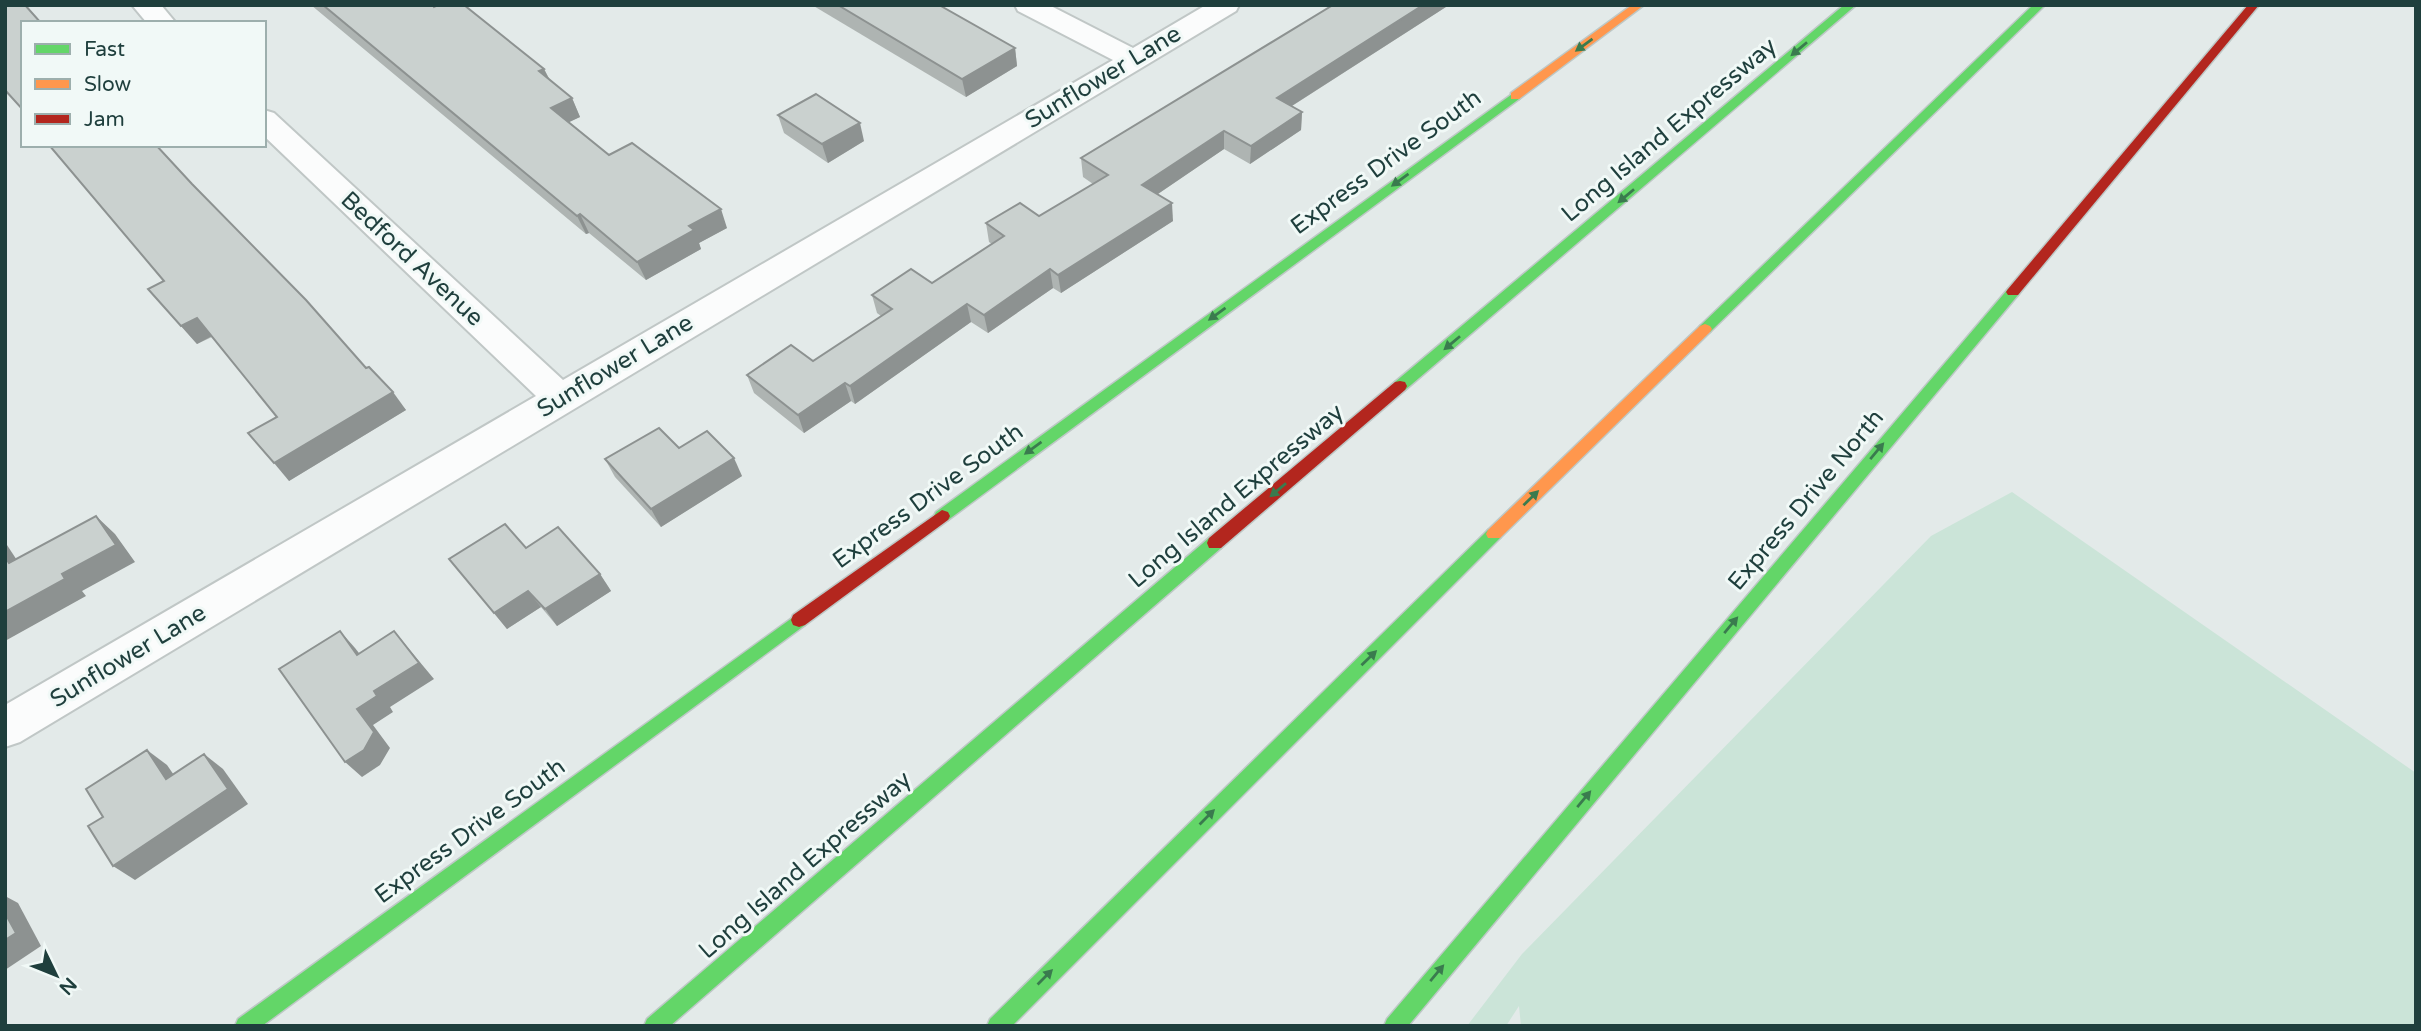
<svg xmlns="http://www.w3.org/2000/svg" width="2421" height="1031" viewBox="0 0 2421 1031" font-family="'Varela Round',sans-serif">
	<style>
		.green { fill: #cbe4d8 }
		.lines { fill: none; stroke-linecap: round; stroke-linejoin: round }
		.street-casing { stroke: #c0c7c6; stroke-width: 4 }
		.fast-casing { stroke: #bec8c6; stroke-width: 3 }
		.slow-casing { stroke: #bec8c6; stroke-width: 3 }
		.jam-casing { stroke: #bec8c6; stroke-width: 3 }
		.street { fill: #fbfcfc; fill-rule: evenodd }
		.fast { fill: #63d668; fill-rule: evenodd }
		.slow { fill: #ff974d; fill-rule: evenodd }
		.jam { fill: #b3261e; fill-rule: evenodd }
		.wall { fill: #aeb4b2 }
		.shaded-wall { fill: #8d9291 }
		.building { fill: #cad1cf; stroke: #8d9291; stroke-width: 2 }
		.oneway { fill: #3a7b4e }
		.labels { text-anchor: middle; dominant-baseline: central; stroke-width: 6; stroke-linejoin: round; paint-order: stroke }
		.street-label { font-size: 24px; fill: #1f3f3d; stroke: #f1f9f7 }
	</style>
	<rect width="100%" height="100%" fill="#e3eae9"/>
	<path class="green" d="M 2012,492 L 2416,773 L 2416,1026 L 1521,1026 L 1519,1006 L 1506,1026 L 1467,1026 L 1522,954 L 1931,536 Z"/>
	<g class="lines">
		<defs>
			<g id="street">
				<path d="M 132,5 L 161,5 L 176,23 L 147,23 Z"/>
				<path d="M 1015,5 L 1049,5 L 1133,48 L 1206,5 L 1239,5 L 1236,11 L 20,742 L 5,747 L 5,705 L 536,396 L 264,136 L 264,110 L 274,113 L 563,380 L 1113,60 L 1018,11 Z"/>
			</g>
			<g id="fast">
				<path d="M 1844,5 L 1856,5 L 1405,390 L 1395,390 L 1393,386 L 1395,382 Z"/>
				<path d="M 2033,5 L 2045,5 L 1710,332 L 1700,332 L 1698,329 L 1700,326 Z"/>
				<path d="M 1515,92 L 1521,96 L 1519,99 L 948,520 L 936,520 L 934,516 L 936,512 Z"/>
				<path d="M 2013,287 L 2020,292 L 2018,295 L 1408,1026 L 1384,1026 L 1387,1019 L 2008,289 Z"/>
				<path d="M 1494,528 L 1500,530 L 1502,534 L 1500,538 L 1012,1026 L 987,1026 L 990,1019 L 1488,530 Z"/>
				<path d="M 1215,537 L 1221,538 L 1223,543 L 1221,548 L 670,1026 L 644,1026 L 647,1019 L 1209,538 Z"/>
				<path d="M 799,613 L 805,615 L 807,620 L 805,625 L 262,1026 L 235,1026 L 238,1019 Z"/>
			</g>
			<g id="slow">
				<path d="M 1632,5 L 1644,5 L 1519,99 L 1511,99 L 1511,93 Z"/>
				<path d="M 1705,324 L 1710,326 L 1712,329 L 1710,332 L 1500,538 L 1488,538 L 1486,534 L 1488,530 L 1700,326 Z"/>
			</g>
			<g id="jam">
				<path d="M 2248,5 L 2259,5 L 2018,295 L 2008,295 L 2006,292 L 2008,289 Z"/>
				<path d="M 1400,381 L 1405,382 L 1407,386 L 1405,390 L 1221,548 L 1209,548 L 1207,543 L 1209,538 L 1395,382 Z"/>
				<path d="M 942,510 L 948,512 L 950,516 L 948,520 L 805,625 L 799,627 L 793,625 L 791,620 L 793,615 Z"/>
			</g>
		</defs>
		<use href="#street" class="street-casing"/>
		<use href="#fast" class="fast-casing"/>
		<use href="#slow" class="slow-casing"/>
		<use href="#jam" class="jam-casing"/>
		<use href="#street" class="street"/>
		<use href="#fast" class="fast"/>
		<use href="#slow" class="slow"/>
		<use href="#jam" class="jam"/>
	</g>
	<g class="wall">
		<path d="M 311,5 L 434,5 L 544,69 L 550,80 L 572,98 L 580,117 L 568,122 L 609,155 L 727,228 L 699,243 L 701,249 L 646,280 L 589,233 L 586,234 Z"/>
		<path d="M 812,5 L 939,5 L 1015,48 L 1017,66 L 966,97 Z"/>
		<path d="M 1333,5 L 1449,5 L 1292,106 L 1302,112 L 1301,130 L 1250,164 L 1224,149 L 1158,194 L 1173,221 L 1061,293 L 1053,288 L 988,333 L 971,322 L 855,404 L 851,401 L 804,433 L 754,393 L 747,375 L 813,361 L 881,316 L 877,313 L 872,295 L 932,283 L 992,244 L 989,242 L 986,223 L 1039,216 L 1093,184 L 1083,177 L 1081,158 Z"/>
		<path d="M 778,115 L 864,141 L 828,163 L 784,133 Z"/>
		<path d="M 148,289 L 366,368 L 406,410 L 289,481 L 277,417 L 212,337 L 197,344 Z"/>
		<path d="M 679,448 L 742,476 L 661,527 L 615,477 L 605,459 Z"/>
		<path d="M 526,548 L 600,574 L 611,591 L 557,626 L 541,607 L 507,629 L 449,559 Z"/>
	</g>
	<g class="shaded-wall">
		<path d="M 1423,5 L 1449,5 L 1276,116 L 1277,98 Z"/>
		<path d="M 1015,48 L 1017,66 L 966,97 L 962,79 Z"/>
		<path d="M 544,69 L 553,87 L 539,71 Z"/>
		<path d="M 572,98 L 580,117 L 559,127 L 551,108 Z"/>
		<path d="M 1302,112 L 1301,130 L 1250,164 L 1251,146 Z"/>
		<path d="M 860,123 L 864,141 L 828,163 L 822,144 Z"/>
		<path d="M 1224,131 L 1224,149 L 1143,204 L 1142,185 Z"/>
		<path d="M 1172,203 L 1173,221 L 1061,293 L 1058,275 Z"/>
		<path d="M 721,209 L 727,228 L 699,243 L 701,249 L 646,280 L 637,262 L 689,226 Z"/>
		<path d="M 580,214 L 589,233 L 586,234 L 577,216 Z"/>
		<path d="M 1050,269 L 1053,288 L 988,333 L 984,315 Z"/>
		<path d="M 967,304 L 971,322 L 855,404 L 850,386 Z"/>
		<path d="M 197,318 L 212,336 L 197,344 L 181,326 Z"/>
		<path d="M 845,383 L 851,401 L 804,433 L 798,415 Z"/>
		<path d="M 393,392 L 406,410 L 289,481 L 274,463 Z"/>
		<path d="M 734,458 L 742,476 L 661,527 L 651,509 Z"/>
		<path d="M 96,516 L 115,534 L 135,562 L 82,591 L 86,596 L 5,641 L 5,612 L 62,574 Z"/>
		<path d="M 5,542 L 30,580 L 9,563 L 5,557 Z"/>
		<path d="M 600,574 L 611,591 L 557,626 L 545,609 Z"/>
		<path d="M 528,591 L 541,607 L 507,629 L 494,613 Z"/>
		<path d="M 340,631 L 355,648 L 373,671 L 357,655 Z"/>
		<path d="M 394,631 L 434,679 L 390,707 L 393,712 L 373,725 L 390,748 L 380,765 L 362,777 L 345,762 L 357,709 L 374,691 Z"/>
		<path d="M 147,750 L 167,765 L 187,794 L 166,779 Z"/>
		<path d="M 204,754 L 223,769 L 248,804 L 135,880 L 113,866 Z"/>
		<path d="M 5,896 L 18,903 L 41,946 L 5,970 Z"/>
	</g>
	<g class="building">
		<path d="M 5,5 L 25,5 L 41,23 L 23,23 L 23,110 L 5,90 Z"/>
		<path d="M 323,5 L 433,5 L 434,7 L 438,5 L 464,5 L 544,69 L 539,71 L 572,98 L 551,108 L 609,155 L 632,143 L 721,209 L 689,226 L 694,230 L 637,262 L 580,214 L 577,216 Z"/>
		<path d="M 838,5 L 939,5 L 1015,48 L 962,79 Z"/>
		<path d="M 1333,5 L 1423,5 L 1277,98 L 1302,112 L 1251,146 L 1224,131 L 1142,185 L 1172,203 L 1058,275 L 1050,269 L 984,315 L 967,304 L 850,386 L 845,383 L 798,415 L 747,375 L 791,345 L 813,361 L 892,309 L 872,295 L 911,269 L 932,283 L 1004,236 L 986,223 L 1020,203 L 1039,216 L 1108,175 L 1081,158 Z"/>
		<path d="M 816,94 L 860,123 L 822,144 L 778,115 Z"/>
		<path d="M 49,145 L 156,145 L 192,184 L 306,300 L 366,368 L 369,367 L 393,392 L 274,463 L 248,433 L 277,417 L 197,318 L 181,326 L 148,289 L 164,281 Z"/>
		<path d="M 659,428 L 679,448 L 707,431 L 734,458 L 651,509 L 605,459 Z"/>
		<path d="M 96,516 L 116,545 L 62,574 L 65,579 L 5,612 L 5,557 L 9,563 Z"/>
		<path d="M 505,524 L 526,548 L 558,527 L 600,574 L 545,609 L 528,591 L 494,613 L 449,559 Z"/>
		<path d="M 340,631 L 357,655 L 394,631 L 419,663 L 374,691 L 377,696 L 357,709 L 374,732 L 364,750 L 345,762 L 279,669 Z"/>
		<path d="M 147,750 L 166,779 L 204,754 L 228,789 L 113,866 L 88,826 L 103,817 L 86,789 Z"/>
		<path d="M 5,913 L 16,933 L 5,940 Z"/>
	</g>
	<defs><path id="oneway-solid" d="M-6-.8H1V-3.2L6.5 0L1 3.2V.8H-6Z" transform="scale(1.75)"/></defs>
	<g class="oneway">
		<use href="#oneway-solid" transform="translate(1584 45) rotate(144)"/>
		<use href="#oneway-solid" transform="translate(1799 49) rotate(140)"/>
		<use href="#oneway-solid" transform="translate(1400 180) rotate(144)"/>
		<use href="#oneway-solid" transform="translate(1626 196) rotate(140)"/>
		<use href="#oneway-solid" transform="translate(1217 314) rotate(144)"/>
		<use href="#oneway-solid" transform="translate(1452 343) rotate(140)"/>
		<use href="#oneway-solid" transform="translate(1033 448) rotate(144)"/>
		<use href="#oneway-solid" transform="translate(1877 451) rotate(-50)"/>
		<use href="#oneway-solid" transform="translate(1278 490) rotate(140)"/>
		<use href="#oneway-solid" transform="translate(1531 498) rotate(-44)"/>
		<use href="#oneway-solid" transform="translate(1731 625) rotate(-50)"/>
		<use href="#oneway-solid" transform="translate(1369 658) rotate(-44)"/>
		<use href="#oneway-solid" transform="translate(1584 799) rotate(-50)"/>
		<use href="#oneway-solid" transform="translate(1207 817) rotate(-45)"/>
		<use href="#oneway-solid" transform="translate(1437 973) rotate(-50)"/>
		<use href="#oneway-solid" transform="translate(1045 977) rotate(-45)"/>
	</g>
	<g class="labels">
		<g class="street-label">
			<text transform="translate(1103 77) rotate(-31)">Sunflower Lane</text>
			<text transform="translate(1669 130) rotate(-40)">Long Island Expressway</text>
			<text transform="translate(1386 162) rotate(-36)">Express Drive South</text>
			<text transform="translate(412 259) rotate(43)">Bedford Avenue</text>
			<text transform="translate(615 366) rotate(-31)">Sunflower Lane</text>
			<text transform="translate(928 496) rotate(-36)">Express Drive South</text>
			<text transform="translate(1236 496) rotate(-40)">Long Island Expressway</text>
			<text transform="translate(1806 500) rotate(-50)">Express Drive North</text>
			<text transform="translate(128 656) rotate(-31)">Sunflower Lane</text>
			<text transform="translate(470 831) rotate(-36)">Express Drive South</text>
			<text transform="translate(805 865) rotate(-41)">Long Island Expressway</text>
		</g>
	</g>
	<rect width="2421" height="1031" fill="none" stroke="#1f3f3d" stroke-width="14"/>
	<rect x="21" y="21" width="245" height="126" fill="#f1f9f7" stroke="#9dafad" stroke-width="2"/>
	<rect x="35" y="44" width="35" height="10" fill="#63d668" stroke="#9dafad" stroke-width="2"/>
	<text x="84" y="56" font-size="21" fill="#1f3f3d">Fast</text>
	<rect x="35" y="79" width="35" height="10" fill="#ff974d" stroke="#9dafad" stroke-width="2"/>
	<text x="84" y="91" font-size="21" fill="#1f3f3d">Slow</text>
	<rect x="35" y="114" width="35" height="10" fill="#b3261e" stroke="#9dafad" stroke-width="2"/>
	<text x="84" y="126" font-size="21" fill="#1f3f3d">Jam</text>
	<g transform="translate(56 975) rotate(133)" stroke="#f1f9f7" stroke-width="5" paint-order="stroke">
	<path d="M0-5L12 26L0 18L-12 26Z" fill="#1f3f3d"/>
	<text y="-10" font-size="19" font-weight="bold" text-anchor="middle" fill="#1f3f3d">N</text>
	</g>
</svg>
